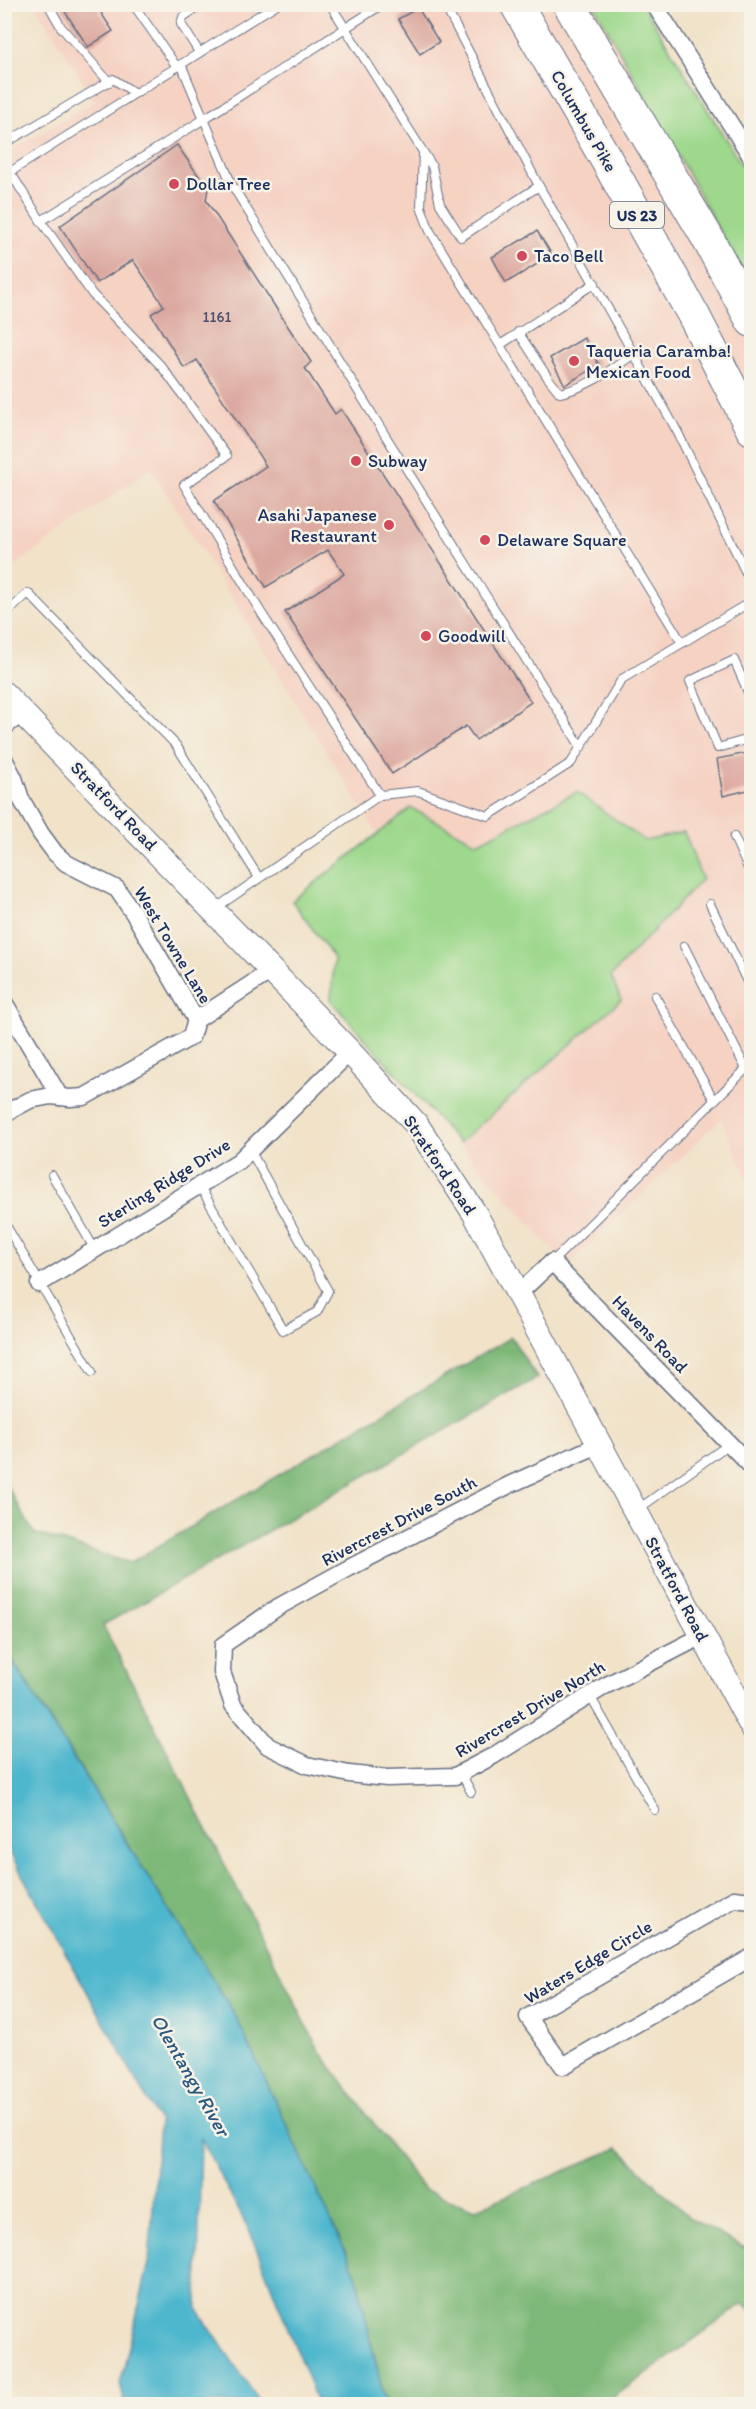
<svg xmlns="http://www.w3.org/2000/svg" width="756" height="2409" viewBox="0 0 756 2409" font-family="Itim,sans-serif">
	<style>
		.built { fill: #f5d2c2 }
		.green { fill: #9dd88c; stroke: #5c8475; stroke-width: 1.5 }
		.forest { fill: #7eb878; stroke: #4c746b; stroke-width: 1.5 }
		.water { fill: #4fb7cd; stroke: #357396; stroke-width: 1.5 }
		.building { fill: #dca79e }
		.lines { fill: none; stroke-linecap: round; stroke-linejoin: round }
		.lane-casing { stroke: #666e83; stroke-width: 10 }
		.street-casing { stroke: #666e83; stroke-width: 19 }
		.secondary-casing { stroke: #666e83; stroke-width: 26 }
		.highway-casing { stroke: #666e83; stroke-width: 34 }
		.lane { stroke: #fff; stroke-width: 8 }
		.street { stroke: #fff; stroke-width: 16 }
		.secondary { stroke: #fff; stroke-width: 24 }
		.highway { stroke: #fff; stroke-width: 32 }
		.poi-dot { fill: #d1495b; stroke: #f7f3e8; stroke-width: 2 }
		.labels { text-anchor: middle; dominant-baseline: central; stroke-width: 5; stroke-linejoin: round; paint-order: stroke }
		.number-label { font-size: 15px; fill: #4b4d6e }
		.shield { fill: #f7f3e8; stroke: #5d6a87; stroke-width: 1.5 }
		.shield-label { font-size: 16px; font-weight: bold; fill: #1b2f5e }
		.street-label { font-size: 18px; fill: #1b2f5e; stroke: #f7f3e8 }
		.poi-label { font-size: 18px; fill: #1b2f5e; stroke: #f7f3e8; text-anchor: start }
		.water-label { font-size: 20px; font-style: italic; fill: #2b587f; stroke: #f7f3e8 }
	</style>
	<rect width="100%" height="100%" fill="#f7f3e8"/>
	<filter id="ink" filterUnits="userSpaceOnUse"><feTurbulence type="fractalNoise" baseFrequency=".0167" numOctaves="2"/><feDisplacementMap in="SourceGraphic" scale="12" xChannelSelector="R" yChannelSelector="G"/><feConvolveMatrix kernelMatrix="1 2 1 2 8 2 1 2 1" color-interpolation-filters="sRGB"/></filter>
	<filter id="wash" filterUnits="userSpaceOnUse"><feTurbulence type="fractalNoise" baseFrequency=".008" numOctaves="4" result="noise"/><feDisplacementMap in="SourceGraphic" scale="24" xChannelSelector="R" yChannelSelector="G"/><feGaussianBlur stdDeviation="1.35" result="paint"/><feColorMatrix in="noise" values="0 0 0 0 0 0 0 0 0 0 0 0 0 0 0 0 0 1.4 0 .05"/><feComposite in="paint" operator="in"/></filter>
	<g filter="url(#wash)">
		<rect width="100%" height="100%" fill="#f1e2c8"/>
		<path class="built" d="M 35,5 L 594,5 L 751,287 L 751,1187 L 721,1119 L 567,1266 L 459,1143 L 621,1000 L 611,976 L 702,879 L 577,792 L 477,843 L 411,808 L 377,833 L 151,468 L 5,573 L 5,154 L 95,101 Z"/>
		<g class="green">
			<path d="M 594,5 L 643,5 L 751,180 L 751,287 Z"/>
			<path d="M 577,792 L 645,841 L 684,832 L 702,879 L 611,976 L 621,1000 L 459,1143 L 331,1001 L 334,958 L 292,901 L 411,808 L 477,843 Z"/>
		</g>
		<path class="forest" d="M 511,1337 L 537,1378 L 103,1625 L 320,2052 L 424,2190 L 476,2209 L 618,2148 L 691,2219 L 743,2247 L 751,2248 L 751,2310 L 743,2304 L 607,2402 L 606,2404 L 385,2404 L 356,2274 L 235,2015 L 5,1648 L 4,1481 L 34,1533 L 130,1563 Z"/>
		<path class="water" d="M 4,1648 L 235,2015 L 356,2274 L 385,2404 L 318,2404 L 249,2230 L 201,2139 L 197,2309 L 261,2404 L 125,2404 L 120,2384 L 149,2263 L 159,2121 L 5,1844 Z"/>
		<g id="blocks">
			<g class="building">
				<path d="M 60,4 L 95,4 L 113,31 L 88,47 Z"/>
				<path d="M 418,8 L 439,42 L 420,54 L 398,19 Z"/>
				<path d="M 177,145 L 208,189 L 206,200 L 311,362 L 305,368 L 335,414 L 341,409 L 531,702 L 476,740 L 466,726 L 392,774 L 285,612 L 344,574 L 328,550 L 266,587 L 214,501 L 266,466 L 197,360 L 184,368 L 151,314 L 164,306 L 133,260 L 97,283 L 60,226 Z"/>
				<path d="M 537,231 L 552,255 L 506,283 L 492,257 Z"/>
				<path d="M 584,338 L 599,365 L 565,385 L 550,358 Z"/>
				<path d="M 752,752 L 752,789 L 723,796 L 717,759 Z"/>
			</g>
		</g>
	</g>
	<g filter="url(#ink)">
		<use href="#blocks" fill-opacity="0" stroke="#666e83" stroke-width="1.5"/>
		<g class="lines">
			<defs>
				<g id="lane">
					<path d="M 48,4 L 61,27 L 109,82"/>
					<path d="M 133,4 L 177,67"/>
					<path d="M 277,4 L 10,172 L 41,221 L 204,119 L 232,185 L 385,435 L 581,747"/>
					<path d="M 330,4 L 432,166 L 440,204 L 461,237 L 539,186 L 677,431 L 752,585"/>
					<path d="M 444,4 L 539,186"/>
					<path d="M 199,52 L 181,24 L 183,17 L 202,4"/>
					<path d="M 181,64 L 204,119 L 383,4"/>
					<path d="M 4,144 L 113,79 L 135,93"/>
					<path d="M 423,152 L 421,207 L 430,231 L 682,643"/>
					<path d="M 41,221 L 92,294 L 162,367 L 227,456 L 184,485 L 262,614 L 380,795"/>
					<path d="M 518,332 L 548,378 L 560,393 C 587,388 612,369 634,354"/>
					<path d="M 500,345 L 595,283"/>
					<path d="M 4,616 L 28,593 L 176,745 L 259,878"/>
					<path d="M 752,701 L 734,660 L 690,681 L 718,748 L 752,738"/>
					<path d="M 734,837 L 752,877"/>
					<path d="M 710,904 L 752,992"/>
					<path d="M 216,908 L 380,795 L 418,791 L 488,816 L 571,763 L 622,679 L 752,601"/>
					<path d="M 684,946 L 746,1069"/>
					<path d="M 655,996 L 714,1100"/>
					<path d="M 52,1175 L 95,1250"/>
					<path d="M 199,1185 L 283,1330 L 317,1312 L 328,1291 L 250,1150"/>
					<path d="M 4,1222 L 92,1372"/>
					<path d="M 552,1262 L 752,1063"/>
					<path d="M 637,1510 L 729,1444"/>
					<path d="M 590,1696 L 655,1810"/>
					<path d="M 461,1773 L 471,1792"/>
				</g>
				<g id="street">
					<path d="M 654,4 L 752,158"/>
					<path d="M 4,727 L 23,713"/>
					<path d="M 4,759 L 14,778 L 21,799 L 41,834 L 55,853 L 66,863 L 117,889 L 134,914 L 196,1020"/>
					<path d="M 4,1002 L 60,1097"/>
					<path d="M 4,1114 L 30,1100 L 51,1096 L 70,1098 L 84,1097 L 191,1037 L 196,1020 L 271,971"/>
					<path d="M 39,1284 L 239,1161 L 350,1052"/>
					<path d="M 518,1294 L 552,1262 L 752,1467"/>
					<path d="M 600,1444 L 509,1485 L 349,1568 L 278,1607 L 223,1645 L 222,1672 L 233,1705 L 268,1746 L 307,1765 L 349,1774 L 387,1778 L 455,1776 L 493,1756 L 605,1686 L 702,1636"/>
					<path d="M 752,1901 L 734,1899 L 528,2017 L 563,2066 L 752,1957"/>
				</g>
				<path id="secondary" d="M 4,694 L 350,1052 L 416,1124 L 475,1214 L 752,1727"/>
				<g id="highway">
					<path d="M 516,4 L 606,159 L 694,316 L 752,429"/>
					<path d="M 569,4 L 707,237 L 752,321"/>
				</g>
			</defs>
			<use href="#lane" class="lane-casing"/>
			<use href="#street" class="street-casing"/>
			<use href="#secondary" class="secondary-casing"/>
			<use href="#highway" class="highway-casing"/>
			<use href="#lane" class="lane"/>
			<use href="#street" class="street"/>
			<use href="#secondary" class="secondary"/>
			<use href="#highway" class="highway"/>
		</g>
	</g>
	<g class="poi-dot">
		<circle cx="174" cy="184" r="6"/>
		<circle cx="522" cy="256" r="6"/>
		<circle cx="574" cy="361" r="6"/>
		<circle cx="356" cy="461" r="6"/>
		<circle cx="389" cy="525" r="6"/>
		<circle cx="485" cy="540" r="6"/>
		<circle cx="426" cy="636" r="6"/>
	</g>
	<g class="labels">
		<g class="number-label">
			<text x="217" y="317">1161</text>
		</g>
		<rect class="shield" x="610" y="202" width="54" height="26" rx="4.5"/>
		<g class="shield-label">
			<text x="637" y="215">US 23</text>
		</g>
		<g class="street-label">
			<text transform="translate(584 121) rotate(60)">Columbus Pike</text>
			<text transform="translate(114 806) rotate(46)">Stratford Road</text>
			<text transform="translate(173 945) rotate(59)">West Towne Lane</text>
			<text transform="translate(440 1165) rotate(56)">Stratford Road</text>
			<text transform="translate(164 1183) rotate(-32)">Sterling Ridge Drive</text>
			<text transform="translate(650 1334) rotate(46)">Havens Road</text>
			<text transform="translate(399 1521) rotate(-28)">Rivercrest Drive South</text>
			<text transform="translate(677 1589) rotate(62)">Stratford Road</text>
			<text transform="translate(530 1709) rotate(-31)">Rivercrest Drive North</text>
			<text transform="translate(588 1962) rotate(-31)">Waters Edge Circle</text>
		</g>
		<g class="poi-label">
			<text x="186" y="184">Dollar Tree</text>
			<text x="534" y="256">Taco Bell</text>
			<text x="586" y="351">Taqueria Caramba!<tspan x="586" dy="21">Mexican Food</tspan></text>
			<text x="368" y="461">Subway</text>
			<text x="377" y="515" text-anchor="end">Asahi Japanese<tspan x="377" dy="21">Restaurant</tspan></text>
			<text x="497" y="540">Delaware Square</text>
			<text x="438" y="636">Goodwill</text>
		</g>
		<g class="water-label">
			<text transform="translate(191 2075) rotate(60)">Olentangy River</text>
		</g>
	</g>
	<rect width="756" height="2409" fill="none" stroke="#f7f3e8" stroke-width="24"/>
</svg>
